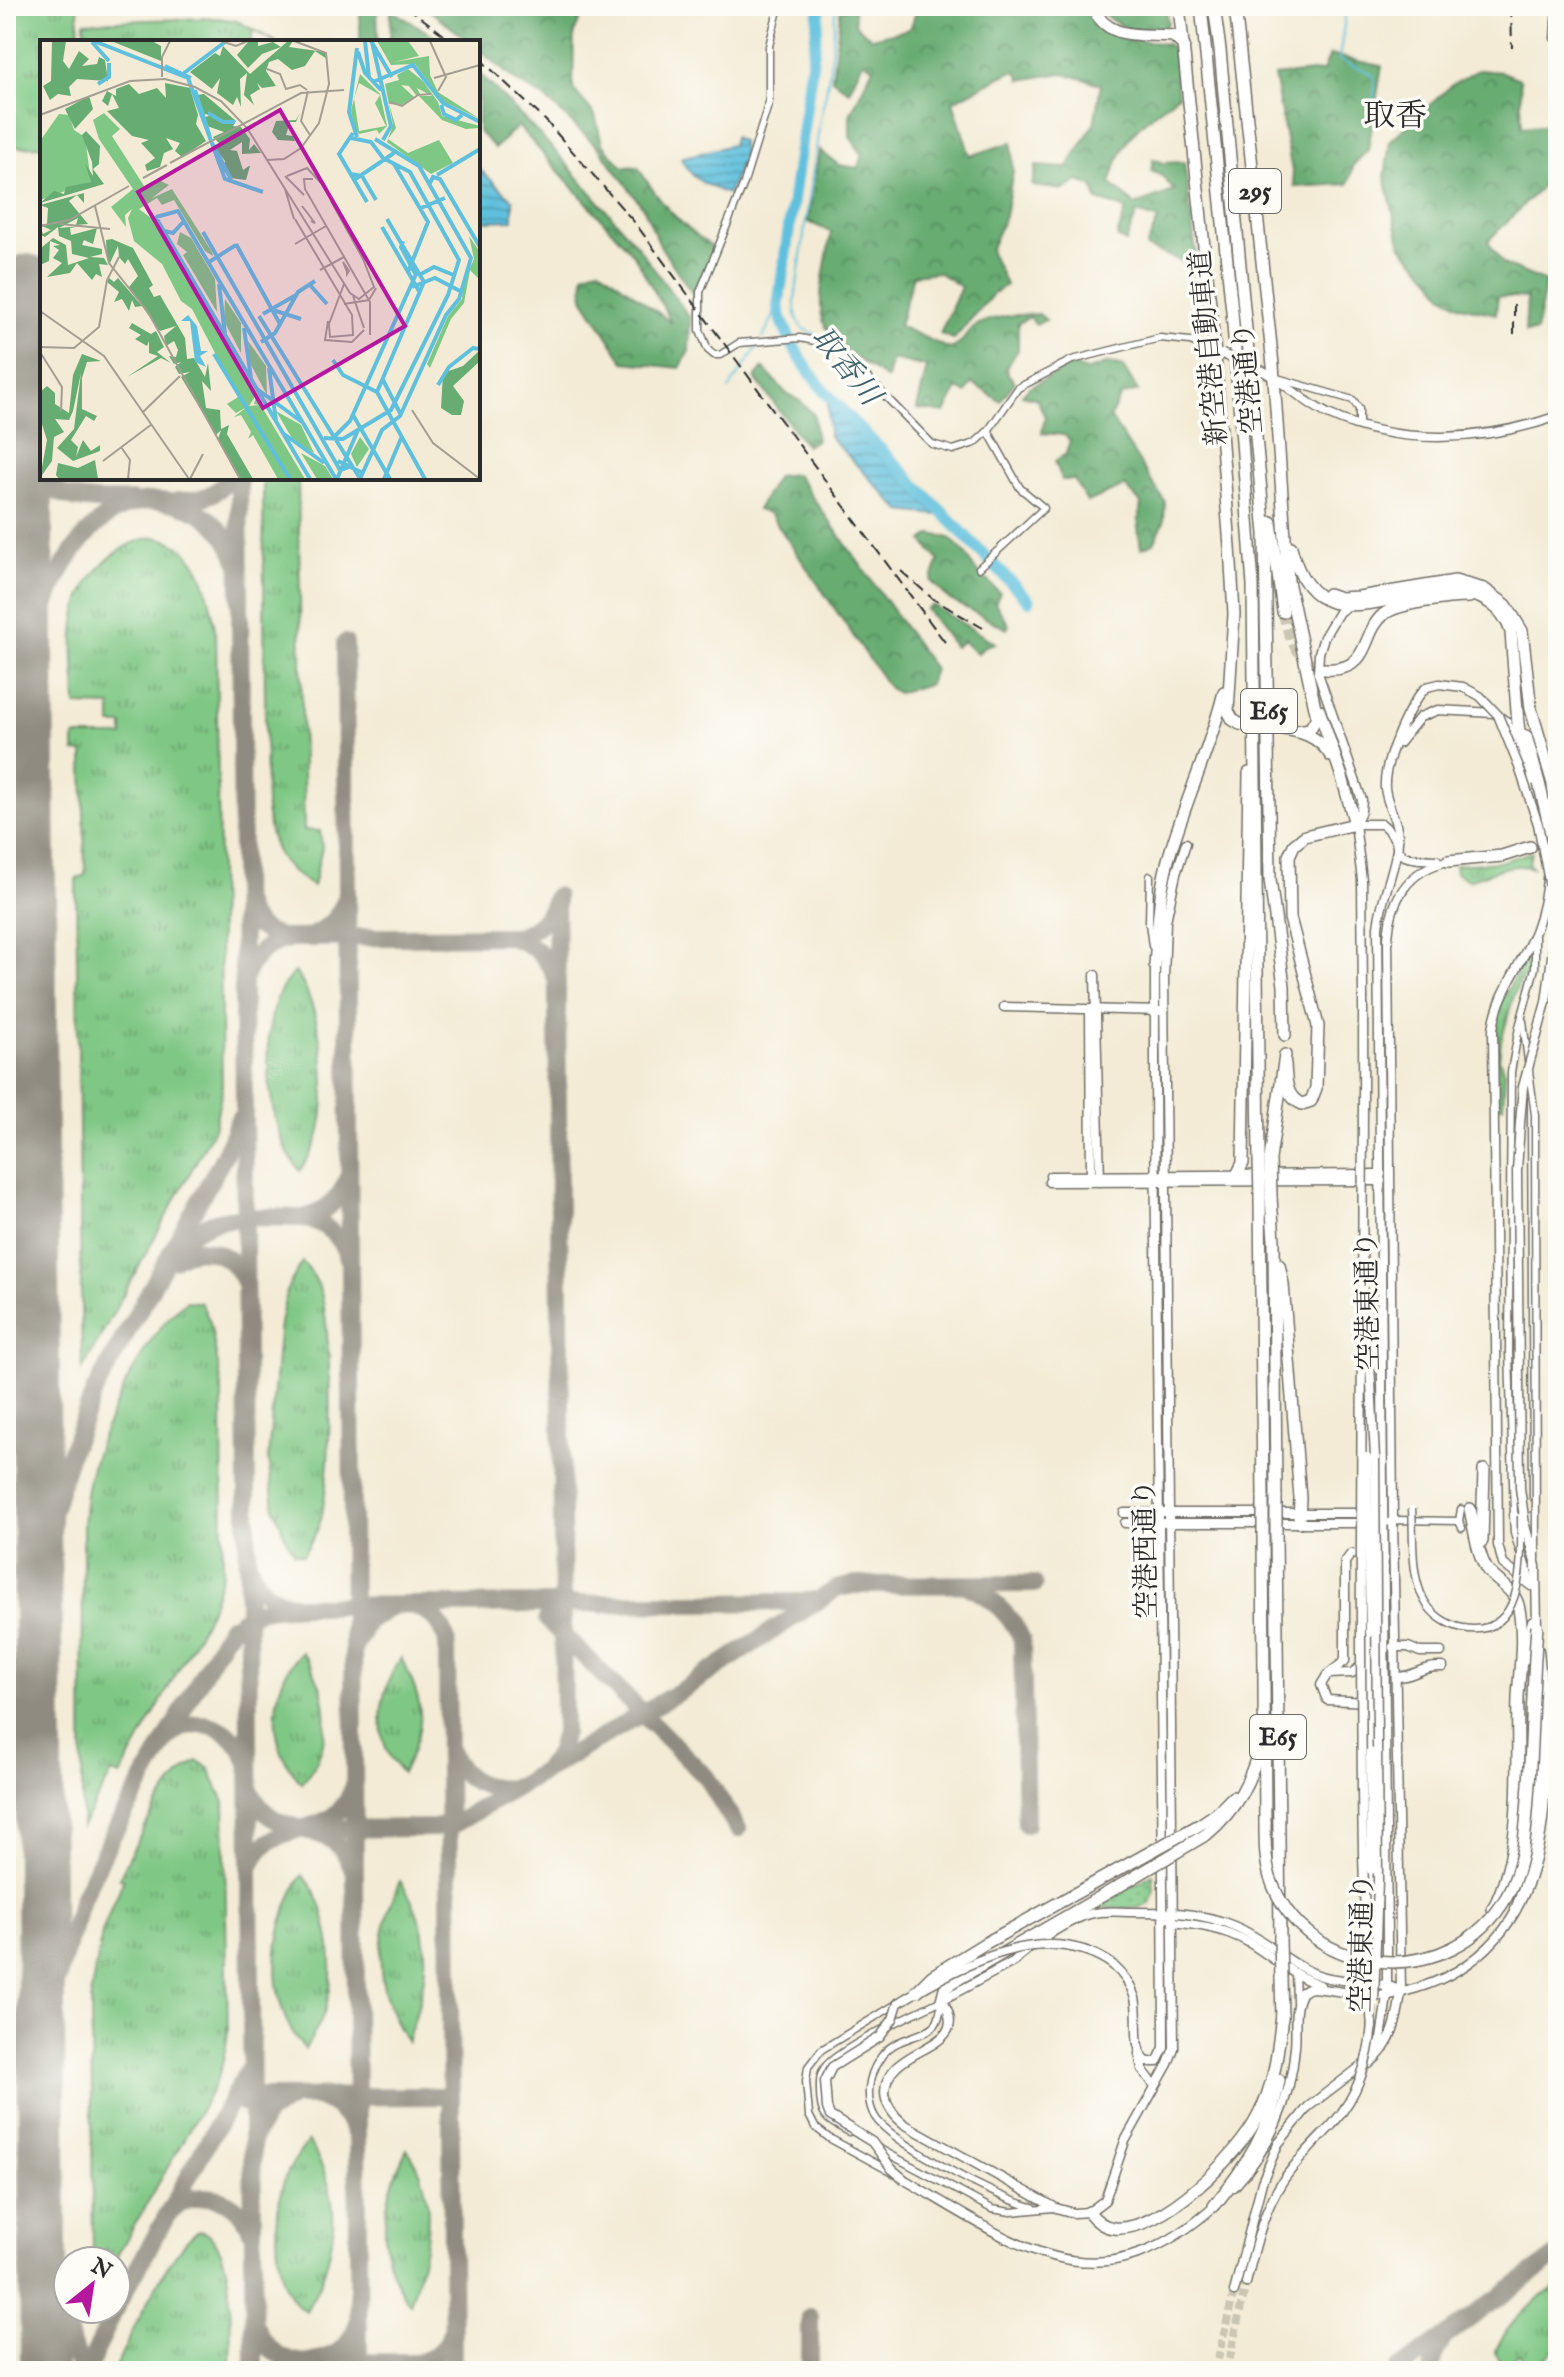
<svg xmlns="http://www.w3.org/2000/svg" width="1564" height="2377" viewBox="0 0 1564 2377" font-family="'IM FELL English','Noto Serif JP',serif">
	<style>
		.grass { fill: url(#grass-tufts); stroke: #557958; stroke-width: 2 }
		.forest { fill: url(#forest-crowns); stroke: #496c4e; stroke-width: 2 }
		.park { fill: url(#park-dots); stroke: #557958; stroke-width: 2 }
		.water { fill: url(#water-rules); stroke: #457684; stroke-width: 2 }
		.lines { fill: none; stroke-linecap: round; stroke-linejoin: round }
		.stream { stroke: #5fc0dd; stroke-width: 2 }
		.river { stroke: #5fc0dd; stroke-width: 12 }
		.taxiway { stroke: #8f8b80; stroke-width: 18 }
		.runway { stroke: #8f8b80; stroke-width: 48 }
		.secondary-tunnel { stroke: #cbc5b3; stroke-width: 8; stroke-dasharray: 8 4; stroke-linecap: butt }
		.highway-tunnel { stroke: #cbc5b3; stroke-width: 11; stroke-dasharray: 11 5.5; stroke-linecap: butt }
		.street-casing { stroke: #716e66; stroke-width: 9 }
		.secondary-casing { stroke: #716e66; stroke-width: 11 }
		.highway-casing { stroke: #716e66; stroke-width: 14 }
		.street { stroke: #fff; stroke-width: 6 }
		.secondary { stroke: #fff; stroke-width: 8 }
		.highway { stroke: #fff; stroke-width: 11 }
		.rail { stroke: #2b2b2b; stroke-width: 2; stroke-dasharray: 12 6; stroke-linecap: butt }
		.street-bridge-casing { stroke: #716e66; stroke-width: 9; stroke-linecap: butt }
		.secondary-bridge-casing { stroke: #716e66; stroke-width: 11; stroke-linecap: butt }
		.highway-bridge-casing { stroke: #716e66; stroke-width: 14; stroke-linecap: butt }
		.street-bridge { stroke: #fff; stroke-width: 6 }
		.secondary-bridge { stroke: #fff; stroke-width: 8 }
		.highway-bridge { stroke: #fff; stroke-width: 11 }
		.labels { text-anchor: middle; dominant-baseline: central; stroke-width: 7; stroke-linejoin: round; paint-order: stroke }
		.shield { fill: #fdfcf7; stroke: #6a6a68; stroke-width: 2 }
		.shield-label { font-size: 26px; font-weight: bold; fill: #2b2b2b }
		.street-label { font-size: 28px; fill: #2b2b2b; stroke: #fdfcf7 }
		.water-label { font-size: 30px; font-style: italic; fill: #3d5f69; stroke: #fdfcf7 }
		.quarter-label { font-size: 32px; fill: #2b2b2b; stroke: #fdfcf7 }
		.inset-river { fill: none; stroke: #5fc0dd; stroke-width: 4 }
		.inset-road { fill: none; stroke: #a39e91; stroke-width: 2 }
		.view { fill: #b5179e; fill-opacity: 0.15; stroke: #b5179e; stroke-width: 4 }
		.inset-edge { fill: none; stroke: #2b2b2b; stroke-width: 4 }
	</style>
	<defs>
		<pattern id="grass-tufts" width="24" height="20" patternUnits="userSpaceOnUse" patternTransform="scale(2)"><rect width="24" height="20" fill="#7fc784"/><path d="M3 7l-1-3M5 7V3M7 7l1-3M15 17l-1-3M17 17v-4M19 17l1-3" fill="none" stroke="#68a26c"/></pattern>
		<pattern id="forest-crowns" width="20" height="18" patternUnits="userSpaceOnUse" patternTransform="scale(2)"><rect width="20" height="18" fill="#67ac72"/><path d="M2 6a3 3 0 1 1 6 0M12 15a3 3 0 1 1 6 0" fill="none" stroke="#558c5e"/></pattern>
		<pattern id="park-dots" width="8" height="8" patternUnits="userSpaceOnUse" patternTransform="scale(2)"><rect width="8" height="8" fill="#7fc784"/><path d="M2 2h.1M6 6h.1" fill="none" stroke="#68a26c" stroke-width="1.8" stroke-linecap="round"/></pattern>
		<pattern id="water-rules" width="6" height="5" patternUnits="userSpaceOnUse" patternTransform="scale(2)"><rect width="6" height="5" fill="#5fc0dd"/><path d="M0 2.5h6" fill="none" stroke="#4f9cb3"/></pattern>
	</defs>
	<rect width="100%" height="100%" fill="#fdfcf7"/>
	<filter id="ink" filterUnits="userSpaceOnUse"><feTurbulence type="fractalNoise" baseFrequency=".0125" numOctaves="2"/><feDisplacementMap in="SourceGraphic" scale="16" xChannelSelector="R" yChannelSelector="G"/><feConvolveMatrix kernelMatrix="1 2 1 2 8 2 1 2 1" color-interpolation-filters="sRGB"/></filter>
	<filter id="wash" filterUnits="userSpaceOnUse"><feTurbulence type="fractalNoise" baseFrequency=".006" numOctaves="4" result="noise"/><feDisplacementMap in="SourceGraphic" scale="32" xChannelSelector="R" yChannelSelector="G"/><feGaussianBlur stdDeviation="1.8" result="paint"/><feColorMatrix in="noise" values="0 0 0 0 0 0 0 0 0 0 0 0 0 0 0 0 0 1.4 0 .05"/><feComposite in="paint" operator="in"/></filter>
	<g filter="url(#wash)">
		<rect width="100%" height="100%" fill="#f3ebd5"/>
		<g class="grass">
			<path d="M 6,6 L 78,6 L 79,42 L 42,42 L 42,146 L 6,147 Z"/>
			<path d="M 217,18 L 237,21 L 276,42 L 252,30 L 252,42 L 84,42 L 84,22 Z"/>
			<path d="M 263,478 L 298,478 L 304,830 L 320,831 L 322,848 L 313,886 C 278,866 271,847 266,809 Z"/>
			<path d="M 153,537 C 203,543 209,594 216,635 L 222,1090 L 214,1129 L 82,1370 L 76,879 L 85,875 L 83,753 L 74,752 L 74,736 L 123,736 L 123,725 L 111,725 L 111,706 L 76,705 C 75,653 63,603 104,563 C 119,549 133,541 153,537 Z"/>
			<path d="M 1532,852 L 1528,864 L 1533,868 C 1508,861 1491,874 1468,880 L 1456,873 L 1455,865 L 1500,862 Z"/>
			<path d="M 1531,951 L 1531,969 L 1529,974 L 1521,979 L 1514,994 L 1501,1041 L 1499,1060 L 1505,1071 L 1503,1106 L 1498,1106 L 1497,1014 L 1500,1003 Z"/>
			<path d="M 295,972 C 323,1006 331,1097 318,1138 C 314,1150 306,1161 300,1171 C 295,1163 287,1154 284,1145 C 265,1100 256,1007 295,972 Z"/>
			<path d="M 302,1262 C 310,1270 318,1282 321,1293 C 333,1334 333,1490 318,1528 C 314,1537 308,1546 303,1555 L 295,1553 L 286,1539 L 274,1507 L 268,1458 L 280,1322 L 288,1287 Z"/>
			<path d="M 187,1301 L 201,1303 L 210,1322 L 222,1386 L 223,1571 L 210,1612 L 120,1776 L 112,1773 L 82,1826 L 83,1526 C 84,1511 85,1497 88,1483 C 97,1434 147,1328 187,1301 Z"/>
			<path d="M 301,1652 C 332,1690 335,1746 302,1783 C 267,1750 267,1687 301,1652 Z"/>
			<path d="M 401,1658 C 425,1705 428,1726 402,1773 C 371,1741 378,1692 401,1658 Z"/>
			<path d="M 198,1761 L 209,1768 L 224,1802 L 228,2031 C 226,2053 222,2071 212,2090 L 114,2261 L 93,2261 L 91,1992 L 103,1928 L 124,1879 L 119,1878 C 136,1844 165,1778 198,1761 Z"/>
			<path d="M 302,1875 C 328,1898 336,1965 328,1999 C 324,2018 315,2033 305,2049 C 262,2001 272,1926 302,1875 Z"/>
			<path d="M 400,1881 C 438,1935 427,1984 407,2042 C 372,1986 374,1940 400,1881 Z"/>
			<path d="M 308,2141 C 346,2197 338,2255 306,2311 C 271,2294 273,2210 285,2178 C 291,2164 299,2153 308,2141 Z"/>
			<path d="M 407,2149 C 442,2196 426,2253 410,2304 C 373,2258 381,2199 407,2149 Z"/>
			<path d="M 199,2231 C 239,2239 230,2339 230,2371 L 114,2371 C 129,2339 170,2246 199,2231 Z"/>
			<path d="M 1558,2285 L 1558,2348 L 1530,2368 L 1520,2354 L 1508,2362 L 1510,2367 C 1503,2365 1496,2359 1496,2350 C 1509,2320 1532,2303 1558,2285 Z"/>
		</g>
		<g class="forest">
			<path d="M 360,6 L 377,6 L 378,42 L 360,42 Z"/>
			<path d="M 424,6 L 461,6 L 465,11 L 471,6 L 586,6 L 574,33 L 573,89 L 595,115 L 602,144 L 622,166 L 638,167 C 658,201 680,226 714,248 L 694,296 L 661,247 L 644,209 L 599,148 L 544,97 L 517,82 L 478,49 L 478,42 L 470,42 Z"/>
			<path d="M 841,6 L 854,6 L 855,24 L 871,38 L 910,29 L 916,12 L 900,6 L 1087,6 C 1115,41 1125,38 1167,44 L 1173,49 L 1178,95 C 1137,127 1126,131 1110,183 L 1135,205 L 1174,191 L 1162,176 L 1151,171 L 1153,159 L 1163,163 L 1184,162 L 1198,268 L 1146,247 L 1158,220 L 1137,213 L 1126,242 L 1117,237 L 1126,209 L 1097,200 L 1093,186 L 1078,181 L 1064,190 L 1032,186 L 1036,166 L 1067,168 L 1094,124 L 1101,84 L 1062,73 L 1021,80 L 1018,72 L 1010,72 L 953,101 L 970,156 L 1012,142 L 1013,171 L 1005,216 L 990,250 L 1006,285 L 993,294 L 954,339 L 940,334 L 961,287 L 938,272 L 913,275 L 899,326 L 950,349 C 962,346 965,334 974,327 C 992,315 1019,315 1039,314 L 1046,320 L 1036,324 L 1030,317 L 1018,323 L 1018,350 L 1007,366 L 1008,374 L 1015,382 L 1000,401 L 972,383 L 966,393 L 957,389 L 945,413 L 917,409 L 927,367 L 892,359 L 887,379 C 867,364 831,346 823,320 C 816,298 828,256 831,232 L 808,222 L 819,150 L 839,165 L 858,168 L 862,154 L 850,137 L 850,115 L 873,67 L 863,61 L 849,91 L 832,79 Z"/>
			<path d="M 1097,6 L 1166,6 L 1168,23 C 1150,44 1110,25 1097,6 Z"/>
			<path d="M 391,10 L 444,42 L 445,42 L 390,42 Z"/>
			<path d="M 1330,55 L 1382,66 L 1368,150 L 1354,164 L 1348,184 L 1295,187 L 1274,76 L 1323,71 Z"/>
			<path d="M 1478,70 L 1502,72 L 1520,79 L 1522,127 L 1558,123 L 1558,170 L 1488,241 L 1503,264 L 1546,282 L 1536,332 L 1525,333 L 1527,298 L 1498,296 L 1496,314 L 1461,306 L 1444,296 L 1432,279 L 1401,246 L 1385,177 L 1390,141 L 1452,85 Z"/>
			<path d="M 478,72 L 557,153 L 635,243 L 690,318 L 689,351 L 680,368 L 624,362 L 583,298 L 584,274 L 599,268 L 672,323 L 634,255 L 518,126 L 495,148 L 478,131 Z"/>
			<path d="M 1109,363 L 1123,367 L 1138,391 L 1121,396 L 1110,417 L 1165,502 L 1164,522 L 1154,543 L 1141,548 L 1138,527 L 1141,503 L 1125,486 L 1087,502 L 1074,480 L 1062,480 L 1055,461 L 1066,454 L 1070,440 L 1064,435 L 1042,433 L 1045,417 L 1037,399 L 1022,395 L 1029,387 L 1073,365 L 1085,371 Z"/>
			<path d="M 763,368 L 786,393 L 800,401 L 814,415 L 816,440 L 806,446 L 755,378 Z"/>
			<path d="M 796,474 L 934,669 L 929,684 L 898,693 L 889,688 L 770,514 L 757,510 L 777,476 Z"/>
			<path d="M 931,534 L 950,538 L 966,554 L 973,567 L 1000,593 L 995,603 L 1009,625 L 1007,629 L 950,600 L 931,581 L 939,561 L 923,541 Z"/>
			<path d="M 932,605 L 995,643 L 985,646 L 977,654 L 963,641 L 955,647 L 926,609 Z"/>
		</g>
		<path class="park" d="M 1153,1874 L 1154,1891 L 1150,1904 L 1139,1908 L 1094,1908 Z"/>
		<g class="water">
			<path d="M 734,137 L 742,142 L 743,159 L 728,194 C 708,186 691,180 681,158 L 732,145 Z"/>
			<path d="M 478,168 L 513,200 L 513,220 L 478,221 Z"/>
			<path d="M 828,402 L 937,515 L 901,511 L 829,436 Z"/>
		</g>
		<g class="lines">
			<g class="stream">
				<path d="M 1329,6 L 1346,10 L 1339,59 C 1370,78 1381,61 1372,109"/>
				<path d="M 763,338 L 778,307"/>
				<path d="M 826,339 C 802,330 794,326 795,299 L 821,113 C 831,80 832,42 836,6"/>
				<path d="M 729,389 L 760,343"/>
			</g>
			<path class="river" d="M 820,6 L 778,307 C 794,373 855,422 901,470 C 944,514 986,557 1029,601"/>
			<g class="taxiway">
				<path d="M 27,297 L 42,297"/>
				<path d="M 27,351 L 31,336 L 42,318"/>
				<path d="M 28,445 C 41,504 82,502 132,501"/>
				<path d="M 239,478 L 254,2371"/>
				<path d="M 177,501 C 199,501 216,496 230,478"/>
				<path d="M 345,643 L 359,2371"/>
				<path d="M 32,650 C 46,580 100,472 189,508 C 213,517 229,537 237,561"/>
				<path d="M 244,902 L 249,915 L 258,926 L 270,934 L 284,938 L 517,936 C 537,930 549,918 555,899"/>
				<path d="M 510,937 C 532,943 547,956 555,977"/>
				<path d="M 306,938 C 326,931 339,918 346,898"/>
				<path d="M 245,976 C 253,955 268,942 290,939"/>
				<path d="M 302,1218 C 325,1214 340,1200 348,1177"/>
				<path d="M 183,1241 C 213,1210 262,1218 302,1218 C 325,1222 340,1235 348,1258"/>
				<path d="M 173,1260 C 199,1241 231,1251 243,1280"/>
				<path d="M 249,1564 C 256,1586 268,1599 291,1604"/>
				<path d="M 968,1586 C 990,1596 1013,1617 1022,1640 L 1026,1824"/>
				<path d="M 38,1587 L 52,1515 L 69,1456 L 95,1390 L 224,1156 L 239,1119"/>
				<path d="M 408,1605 C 429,1609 442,1621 447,1642 L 453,2371"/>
				<path d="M 547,1619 L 706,1777 L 738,1829"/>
				<path d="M 224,1637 C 252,1605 261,1609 301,1606 L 803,1602 L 815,1600"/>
				<path d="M 354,1647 L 368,1621 L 393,1606"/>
				<path d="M 168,1738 C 195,1711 234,1726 246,1759"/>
				<path d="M 450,1751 C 461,1779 486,1793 516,1787"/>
				<path d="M 543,1772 L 558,1754 L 564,1732 L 556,896"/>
				<path d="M 250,1790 C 277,1849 333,1810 353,1870"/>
				<path d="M 301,1829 L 435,1828 L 456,1823 L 687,1687 L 836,1589 L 853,1585 L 1034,1584"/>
				<path d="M 251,1866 C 271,1813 332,1845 352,1790"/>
				<path d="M 42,2077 L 55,1986 L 83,1896 L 112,1836 L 230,1626"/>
				<path d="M 316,2097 C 336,2103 349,2116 356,2136"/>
				<path d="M 243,2103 L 265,2097 L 451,2096"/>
				<path d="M 253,2138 L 267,2113 L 292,2098"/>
				<path d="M 43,2193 C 49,2255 60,2313 81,2371"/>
				<path d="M 172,2211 C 197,2185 240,2197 251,2231"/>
				<path d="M 116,2307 L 249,2068"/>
				<path d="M 810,2317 L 810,2371"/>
				<path d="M 256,2327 C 265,2350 284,2362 308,2363 L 420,2362 C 436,2357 446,2348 451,2332"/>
				<path d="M 87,2371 L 115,2309"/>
				<path d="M 281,2371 C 312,2355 341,2368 357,2325"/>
				<path d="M 1397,2371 L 1558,2255"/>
				<path d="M 1431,2371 L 1433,2358 L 1442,2341"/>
			</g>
			<path class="runway" d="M 27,278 L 44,2371"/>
		</g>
	</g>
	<g filter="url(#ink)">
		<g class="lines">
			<g class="secondary-tunnel">
				<path d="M 1215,2371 L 1234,2292"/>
				<path d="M 1227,2371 L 1246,2283"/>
			</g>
			<path class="highway-tunnel" d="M 1283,612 C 1289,638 1296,661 1325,669"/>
			<defs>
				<g id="street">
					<path d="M 779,6 L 769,46 L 769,102 L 744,183 L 700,292 L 700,330 L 708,350 L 714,355 L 720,355 L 739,343 L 800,338 L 820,342 L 836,350 L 854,364 L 932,444 L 953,450 L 975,443 L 988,431 L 1018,388 L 1072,360 L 1160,338 L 1190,341 L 1214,350"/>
					<path d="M 1556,6 L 1554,38 L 1558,38"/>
					<path d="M 1277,378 L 1353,400 L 1359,409 L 1359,426"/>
					<path d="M 979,568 L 1044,508 L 1020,488 L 988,431"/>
					<path d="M 1150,876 L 1149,923 L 1152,946"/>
					<path d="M 1523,1021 L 1528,1061"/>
					<path d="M 1531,1100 L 1533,1497"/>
					<path d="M 1461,1509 L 1459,1521 L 1462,1528"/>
					<path d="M 1514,1515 L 1509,1352 L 1511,1072 L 1519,1027 L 1535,968 L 1535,937"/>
					<path d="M 1384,1524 L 1393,1520 L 1459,1521"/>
					<path d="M 1295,1972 L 1296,2001"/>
					<path d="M 942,2002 C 940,2009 940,2019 935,2025 C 920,2040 894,2035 879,2060 C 868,2076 865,2100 875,2117 C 890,2142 1004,2202 1033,2207"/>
					<path d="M 849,2132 C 827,2120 820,2118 820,2091 C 820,2082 819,2075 825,2067 C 839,2048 917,2012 942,2000"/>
					<path d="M 876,2147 L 992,2209 L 1011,2212 L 1053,2208"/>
					<path d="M 895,2174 L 829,2138 L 815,2127 L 809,2115 L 806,2081 L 808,2067 L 821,2050 L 898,2003"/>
				</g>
				<g id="secondary">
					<path d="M 1263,371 C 1287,384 1306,404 1330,415 C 1400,447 1487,441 1558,416"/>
					<path d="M 1348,606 L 1339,612 L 1324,637 L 1319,653 L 1318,673 L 1362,800 L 1361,811 L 1355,824 L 1362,880 L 1363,997"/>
					<path d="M 1399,743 L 1420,717 L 1438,710 L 1494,713 L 1506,721 L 1518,744"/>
					<path d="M 1522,757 L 1541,812"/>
					<path d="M 1355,824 L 1382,824 C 1412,849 1378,858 1437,860"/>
					<path d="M 1186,843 L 1176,874 L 1166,921 L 1164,978 L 1174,2048 L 1168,2064 L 1125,2141 L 1105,2200 L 1089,2212 L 1074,2213 L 1056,2208 L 904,2124 C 894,2116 886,2107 885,2093 C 885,2043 977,2053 942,2000 L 1013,1962 C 1029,1946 1068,1920 1090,1914 C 1103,1910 1119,1912 1132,1912 C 1168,1912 1201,1912 1234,1926 C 1262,1937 1285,1961 1313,1973 C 1341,1985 1374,1977 1401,1991"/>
					<path d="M 1095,975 L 1100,1182"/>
					<path d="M 1004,1007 L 1159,1011"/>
					<path d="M 1090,1009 L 1091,1178"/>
					<path d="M 1050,1176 L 1381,1174"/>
					<path d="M 1049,1182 L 1381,1181"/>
					<path d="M 1365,1422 L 1367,1457"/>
					<path d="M 1124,1513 L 1366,1513"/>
					<path d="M 1514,1515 L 1515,1533 L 1531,1585"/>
					<path d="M 1125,1523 L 1367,1523"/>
					<path d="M 1532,1544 L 1533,1516"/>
					<path d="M 1536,1566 L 1537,1629"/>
					<path d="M 1531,1586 L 1503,1564 L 1498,1545 L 1493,1029 C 1497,997 1516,972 1530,943 C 1545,912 1552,867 1546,833"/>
					<path d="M 1365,1591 L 1365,1566 L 1361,1555 L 1351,1554 L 1345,1562 L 1345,1661 L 1327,1675 L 1321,1685 L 1327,1700 L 1370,1702"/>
					<path d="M 1370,1632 L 1370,1752"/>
					<path d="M 1393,1647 L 1408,1647 L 1420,1652 L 1441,1652"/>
					<path d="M 1329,1674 L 1352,1673 L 1364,1664"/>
					<path d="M 1396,1677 C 1417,1677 1418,1666 1443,1667"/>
					<path d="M 1371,1870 L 1374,1917"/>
					<path d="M 1515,1909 C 1539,1855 1541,1761 1540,1701"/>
					<path d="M 1171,1919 L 1174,1922 C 1200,1925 1225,1929 1248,1942 C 1273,1957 1293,1976 1320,1985"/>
					<path d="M 1113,1965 C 1123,1974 1131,1985 1135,1998 C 1140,2017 1131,2048 1147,2062 L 1157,2062 L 1164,2048 C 1163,1687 1154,1326 1155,965"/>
					<path d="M 1139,2053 L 1142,2069 L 1155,2086"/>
					<path d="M 1369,2064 C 1393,2045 1398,2019 1401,1991 L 1393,1520 L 1388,938 C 1391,898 1408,870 1448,861"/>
					<path d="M 905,2180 C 1021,2247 1096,2312 1216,2205"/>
					<path d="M 1234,2187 C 1270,2149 1291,2099 1295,2047 C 1297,2029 1292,2008 1302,1992 L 1311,1988 C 1332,1989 1370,1998 1389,1995 C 1564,1963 1553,1790 1539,1650"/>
					<path d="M 1246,2283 C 1255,2248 1262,2213 1282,2182 C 1296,2161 1315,2143 1332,2125"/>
					<path d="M 1234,2292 L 1262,2182 L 1278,2144 L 1308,2107 L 1364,2064 L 1381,2039 L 1387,1996 L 1387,1941 L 1378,927 C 1381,898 1395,871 1398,842 C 1400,824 1387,807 1385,788 C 1383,764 1408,703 1427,687"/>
				</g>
				<g id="highway">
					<path d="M 1092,6 C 1108,42 1141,33 1173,36 L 1184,46"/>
					<path d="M 1179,6 L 1214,343 L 1230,547 L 1234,614 L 1228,711 L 1233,720 L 1240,724"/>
					<path d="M 1201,6 L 1232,311 L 1253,585 L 1259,1159"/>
					<path d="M 1214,6 L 1220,50 L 1265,534 L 1270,879 L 1284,986 L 1285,1035"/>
					<path d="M 1235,6 L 1273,365 L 1288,581 L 1317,717 L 1310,729 L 1297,731"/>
					<path d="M 1271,522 L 1283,612"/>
					<path d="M 1291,547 C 1319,665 1425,558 1490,603 C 1501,610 1507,619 1511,632 L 1518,724 L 1524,761"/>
					<path d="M 1328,594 L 1340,598 L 1359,597 L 1455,581 L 1484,589 L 1506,605 L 1522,631 L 1531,709 L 1553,784 L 1554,813"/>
					<path d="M 1325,669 C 1372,672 1360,634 1384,614 C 1398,603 1451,597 1469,597"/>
					<path d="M 1319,710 L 1342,777 L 1355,824"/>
					<path d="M 1278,728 C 1300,731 1318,735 1331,756"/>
					<path d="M 1526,736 L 1539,783"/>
					<path d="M 1448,861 L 1502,856 L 1530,847"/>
					<path d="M 1155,965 C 1158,927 1159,887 1171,850 C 1187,797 1211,746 1224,692"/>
					<path d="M 1551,986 L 1558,956"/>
					<path d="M 1285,1064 C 1286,1079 1285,1097 1302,1104 L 1311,1101 L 1316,1088 L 1318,1026 L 1290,918 L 1289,856 L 1294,845 L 1305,836 L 1355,824"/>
					<path d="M 1270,1159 L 1285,1055"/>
					<path d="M 1237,1175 L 1243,1163 L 1249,773"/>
					<path d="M 1260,1197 L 1263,1498"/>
					<path d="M 1271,1197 L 1274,1241 L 1276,1498"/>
					<path d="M 1279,1265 L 1283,1284 L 1300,1498 L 1299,1522"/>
					<path d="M 1470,1509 C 1474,1527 1477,1552 1486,1568 C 1495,1582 1513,1587 1518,1605 C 1525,1633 1520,1668 1518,1697 C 1516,1766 1526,1845 1493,1909"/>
					<path d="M 1263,1534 L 1265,1823"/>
					<path d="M 1276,1534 L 1280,1939"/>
					<path d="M 1482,1541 L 1484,1470"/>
					<path d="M 1525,1658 L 1533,1623"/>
					<path d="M 1201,1824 L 1217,1813 L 1233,1797"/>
					<path d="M 1207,1834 C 1237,1809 1251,1780 1261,1743"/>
					<path d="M 1281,1978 L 1282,2019"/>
					<path d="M 942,2000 L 945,1988 L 953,1982 L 1121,1885"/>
					<path d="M 1214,2206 C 1245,2168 1271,2129 1279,2080"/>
					<path d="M 1089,2212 C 1095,2220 1103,2227 1114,2228 C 1161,2233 1239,2155 1258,2116 C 1275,2084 1278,2050 1282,2015"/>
				</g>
			</defs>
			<use href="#street" class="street-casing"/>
			<use href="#secondary" class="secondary-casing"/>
			<use href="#highway" class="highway-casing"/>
			<use href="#street" class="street"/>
			<use href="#secondary" class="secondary"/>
			<use href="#highway" class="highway"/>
			<g class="rail">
				<path d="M 406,6 L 453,42"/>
				<path d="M 1511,6 L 1512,48"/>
				<path d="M 478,57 L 546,121 L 635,223 L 947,645"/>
				<path d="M 1514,304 L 1514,338"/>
				<path d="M 901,571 L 933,599 L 983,628"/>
			</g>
			<defs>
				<g id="street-bridge">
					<path d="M 1529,1071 L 1535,1115 L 1536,1560"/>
					<path d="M 1412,1509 C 1414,1539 1410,1573 1424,1600 C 1432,1615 1447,1625 1463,1628 C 1527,1640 1521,1555 1521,1516"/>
				</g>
				<g id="secondary-bridge">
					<path d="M 1222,354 L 1263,371"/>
					<path d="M 1427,687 L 1439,684 L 1463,687 L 1480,696 L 1498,715 L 1519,767 L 1538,824 L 1554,908 L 1553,949 L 1546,1002 L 1523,1087 L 1520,1123 L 1517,1171 L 1520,1488 L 1525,1525 L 1536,1566"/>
					<path d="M 1363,997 C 1364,1215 1360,1433 1361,1651 C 1362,1777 1361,1902 1372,2027"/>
					<path d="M 1367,1308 L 1375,1457 L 1378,1880 L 1374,2002"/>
					<path d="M 1367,1457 L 1370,1632"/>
					<path d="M 1370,1752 L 1371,1870"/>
					<path d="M 1332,2125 C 1358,2095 1369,2062 1372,2023"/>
					<path d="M 905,2180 L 892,2169 L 872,2142 L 830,2116 L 827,2108 L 825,2081 L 832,2067 L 880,2037 L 893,2019 L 898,2003 C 958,1966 1047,1917 1113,1965"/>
				</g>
				<g id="highway-bridge">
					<path d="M 1240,724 L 1278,728"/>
					<path d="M 1539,783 L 1558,862"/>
					<path d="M 1259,1159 L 1260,1197"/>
					<path d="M 1270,1159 L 1271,1197"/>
					<path d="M 1263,1498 L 1263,1534"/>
					<path d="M 1276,1498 L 1276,1534"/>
					<path d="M 1265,1823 C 1265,1841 1265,1860 1270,1877 C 1305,1982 1454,1991 1507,1896 C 1526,1862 1526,1822 1529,1784 C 1532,1731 1533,1679 1537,1626"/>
					<path d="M 1121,1885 L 1207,1834"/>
					<path d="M 1280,1939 L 1281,1978"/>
					<path d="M 916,1992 L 932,1976 L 984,1944 L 1201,1824"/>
				</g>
			</defs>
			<use href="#street-bridge" class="street-bridge-casing"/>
			<use href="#secondary-bridge" class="secondary-bridge-casing"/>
			<use href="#highway-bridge" class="highway-bridge-casing"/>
			<use href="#street-bridge" class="street-bridge"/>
			<use href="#secondary-bridge" class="secondary-bridge"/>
			<use href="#highway-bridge" class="highway-bridge"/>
		</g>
	</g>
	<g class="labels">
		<g class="shield">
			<rect x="1229" y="169" width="52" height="44" rx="6"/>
			<rect x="1241" y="689" width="56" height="44" rx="6"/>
			<rect x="1250" y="1715" width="56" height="44" rx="6"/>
		</g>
		<g class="shield-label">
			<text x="1255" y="191">295</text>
			<text x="1269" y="711">E65</text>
			<text x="1278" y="1737">E65</text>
		</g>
		<g class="street-label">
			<text transform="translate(1210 348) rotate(-95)">新空港自動車道</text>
			<text transform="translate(1249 378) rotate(-95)">空港通り</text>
			<text transform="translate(1369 1301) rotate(-91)">空港東通り</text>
			<text transform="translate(1147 1549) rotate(-91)">空港西通り</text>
			<text transform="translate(1363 1943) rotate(-89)">空港東通り</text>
		</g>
		<g class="water-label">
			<text transform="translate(845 367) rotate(51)">取香川</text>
		</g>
		<g class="quarter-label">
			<text x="1395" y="117">取香</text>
		</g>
	</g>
	<g transform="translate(40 40)">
		<rect width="440" height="440" fill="#f3ebd5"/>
		<path d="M 337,1 L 368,1 L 379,16 L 354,22 L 389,16 L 390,35 L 398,52 L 440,79 L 403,61 L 375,24 L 351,25 ZM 368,29 L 383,41 L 398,62 L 402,76 L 440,86 L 440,107 L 438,108 L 438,88 L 426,89 L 402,80 L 379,56 L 392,56 L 377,48 L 380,54 L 376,55 L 369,46 L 361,45 L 374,57 L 362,65 L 349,64 L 356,88 L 348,99 L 368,113 L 399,100 L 413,123 L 391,134 L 347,102 L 353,85 L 345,44 L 359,40 L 357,35 ZM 320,34 L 340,54 L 347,86 L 339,94 L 337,90 L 319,94 L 315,89 L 311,71 ZM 319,43 L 340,55 L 335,63 L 346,86 L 319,91 L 314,59 ZM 64,73 L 80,89 L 72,96 L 106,149 L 121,141 L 129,145 L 112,158 L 132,149 L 172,212 L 173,216 L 165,211 L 134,160 L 122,165 L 117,158 L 99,169 L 111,178 L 216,355 L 209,366 L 219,365 L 214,364 L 216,357 L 265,439 L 238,439 L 213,395 L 208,399 L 211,392 L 201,375 L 194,377 L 207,367 L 196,373 L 187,364 L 198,357 L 152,269 L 141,261 L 122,224 L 94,201 L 88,178 L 92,169 L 85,175 L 86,187 L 71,167 L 93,149 L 59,99 L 53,80 ZM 19,74 L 29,75 L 34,90 L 45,97 L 51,142 L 0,160 L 0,101 ZM 140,192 L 151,198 L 175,239 L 177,272 L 143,215 L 147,212 L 137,204 ZM 429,196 L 440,212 L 440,240 L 430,230 L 424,263 L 411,279 L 390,328 L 387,324 L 408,276 L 422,259 L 423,243 L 434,219 ZM 185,259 L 201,283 L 201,313 L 184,281 ZM 208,301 L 226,326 L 227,355 L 209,321 ZM 236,371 L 261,385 L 274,413 L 253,400 ZM 320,397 L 329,409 L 317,427 L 311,414 ZM 261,413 L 285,426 L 293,439 L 277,439 Z" fill="#7fc784" fill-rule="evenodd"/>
		<path d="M 12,1 L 26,1 L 23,21 L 29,29 L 39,11 L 49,19 L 42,26 L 57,24 L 59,17 L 65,20 L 68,41 L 37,39 L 29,47 L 31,56 L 18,54 L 10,60 L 3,46 L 11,41 ZM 71,1 L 112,1 L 121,6 L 121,21 ZM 209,1 L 218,1 L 218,6 L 233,2 L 241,7 L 222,14 L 208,28 L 197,15 ZM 248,1 L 253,1 L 249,7 L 285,12 L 287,19 L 275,11 L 265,26 L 252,30 L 238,19 L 229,22 L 226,31 L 236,46 L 222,48 L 217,43 L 220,49 L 210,55 L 214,65 L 204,55 L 207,33 L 200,39 L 201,67 L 197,57 L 193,65 L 177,53 L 180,38 L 172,49 L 150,32 L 175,13 L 180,16 L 183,6 L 210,34 ZM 125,43 L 150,48 L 158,75 L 156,84 L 166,101 L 142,117 L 135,111 L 140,103 L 126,98 L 133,109 L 124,113 L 120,127 L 107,131 L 105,125 L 115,118 L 101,103 L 109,100 L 92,96 L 67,71 L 79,68 L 72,54 L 68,66 L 62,61 L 67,51 L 76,56 L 76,49 L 89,44 L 99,54 L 117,48 L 126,58 ZM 164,54 L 196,81 L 193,86 L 201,87 L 210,99 L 209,110 L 214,104 L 221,113 L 202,114 L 202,102 L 190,110 L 197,111 L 203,130 L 209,126 L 210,126 L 206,140 L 190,138 L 183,130 L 185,121 L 173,105 L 182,106 L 173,97 L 184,92 L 167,86 L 165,77 L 173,75 L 163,74 L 157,55 ZM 49,56 L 53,69 L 35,89 L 25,69 ZM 260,73 L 256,82 L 250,82 L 246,95 L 253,96 L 255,101 L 238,100 L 232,92 L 236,81 L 256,80 ZM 46,91 L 60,106 L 59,124 L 53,129 L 64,144 L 0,163 L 14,151 L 24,154 L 26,147 L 51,142 L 45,123 L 53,136 L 52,122 L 42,95 ZM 44,153 L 44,163 L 37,155 L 29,161 L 48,184 L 36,185 L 38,178 L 19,188 L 41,186 L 30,188 L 31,195 L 57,188 L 53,204 L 44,200 L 42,205 L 62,209 L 62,214 L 50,217 L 64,218 L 68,225 L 59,224 L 62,237 L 56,234 L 52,240 L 37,223 L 30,233 L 7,237 L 22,223 L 13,218 L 19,210 L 13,206 L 20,205 L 10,201 L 9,221 L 0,225 L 0,197 L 1,208 L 13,198 L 26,205 L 28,225 L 49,218 L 32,214 L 31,201 L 19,196 L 18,187 L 5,197 L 1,195 L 0,187 L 3,194 L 11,190 L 0,185 L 7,184 L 8,168 L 0,165 ZM 72,199 L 93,208 L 113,245 L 109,248 L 114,257 L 120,255 L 145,298 L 147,319 L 154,318 L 165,337 L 168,323 L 171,351 L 162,341 L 166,368 L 180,370 L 181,389 L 189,385 L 187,394 L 213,439 L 201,439 L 178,399 L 181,390 L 176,395 L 141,337 L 150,332 L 139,334 L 135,327 L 141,322 L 134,324 L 129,316 L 136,317 L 138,310 L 134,301 L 126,306 L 124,296 L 136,286 L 120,291 L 115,285 L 89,247 L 98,236 L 88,219 L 85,224 L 79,217 L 78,206 L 70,223 L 67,219 L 66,200 ZM 69,238 L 74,242 L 78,238 L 102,266 L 95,267 L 92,260 L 89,271 L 82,259 L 74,262 L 79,252 L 67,242 ZM 92,283 L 111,294 L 116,291 L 124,307 L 117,312 L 131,323 L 121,318 L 87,337 L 118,316 L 109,313 L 109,301 L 107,306 L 95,299 L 101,295 L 89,288 ZM 440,310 L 440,321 L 413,346 L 424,361 L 421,375 L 412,375 L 401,368 L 403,333 L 423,326 ZM 42,314 L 61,321 L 47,322 L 42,338 L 42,369 L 57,376 L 54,381 L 46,376 L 31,400 L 38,407 L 36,417 L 43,400 L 51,411 L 60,405 L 60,411 L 33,421 L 17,408 L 34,389 L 41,333 L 33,371 L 29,380 L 15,379 L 24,392 L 14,397 L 12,421 L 0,438 L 7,400 L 0,378 L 0,352 L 7,346 L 15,353 L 15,364 L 29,373 L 33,335 ZM 55,420 L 58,439 L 19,439 L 16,435 L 18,423 L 38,428 Z" fill="#67ac72"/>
		<path d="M 148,275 L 157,286 L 161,311 L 168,311 L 160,316 L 166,327 L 155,322 L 150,281 L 141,281 Z" fill="#5fc0dd"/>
		<path class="inset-river" d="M 54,1 L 148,38 L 185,139 L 223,152M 325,1 L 329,37M 331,1 L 352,37M 52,2 L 69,21M 332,2 L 351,86 L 343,100M 317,8 L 309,72 L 317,97M 318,12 L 325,33 L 341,50M 125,26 L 151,38M 144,33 L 185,2M 333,42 L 373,25 L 403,63 L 440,82M 58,44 L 69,37 L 69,23M 155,50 L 170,97M 401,65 L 404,74 L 416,80 L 422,75M 168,73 L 183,82 L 195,82M 313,93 L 299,114 L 327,162M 172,103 L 191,139M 354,124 L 388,182 L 368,232M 311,134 L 322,136 L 336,160M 397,135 L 440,109M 314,140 L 354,113M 390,143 L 393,137 L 400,139 L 440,207M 381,168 L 405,158M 115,176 L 270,439M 116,177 L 138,171 L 296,439M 342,187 L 379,251M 124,191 L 133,193 L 144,181M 163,192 L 300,430 L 309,427M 363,201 L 361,207 L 376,235M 196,204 L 240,284M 169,222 L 196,205M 381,234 L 394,227 L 416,236M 179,244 L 185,294M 270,245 L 287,264M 372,247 L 395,238 L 420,251M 233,270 L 261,279M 223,274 L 256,255M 219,276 L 319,437M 204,288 L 211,338M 221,302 L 235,293 L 258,252 L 275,241M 174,314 L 250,439M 293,320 L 303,335 L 337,352 L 385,439M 229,328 L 236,381M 342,338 L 361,375M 398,345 L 409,327 L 433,308 L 440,309M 217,349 L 262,382M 337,352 L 384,242 L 347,179M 313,375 L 350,439M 244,394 L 284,423M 295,396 L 310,381 L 377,232M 284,398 L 303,399 L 351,370 L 408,255 L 419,220 L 370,132 L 343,118 L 331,102 L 311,98M 298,421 L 321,432M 297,439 L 318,390M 320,439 L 342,390 L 360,376 L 406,275 L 419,259 L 431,218 L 379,126 L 335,99M 344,439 L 362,396"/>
		<path class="inset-road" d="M 181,1 L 196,6 L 208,1M 390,1 L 406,37 L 398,51M 227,29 L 240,34 L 246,49 L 260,45 L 267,50M 122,37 L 122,17 L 130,1M 394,38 L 440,25M 268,51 L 261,81 L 270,95M 350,62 L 362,66 L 378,55 L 391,54M 0,75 L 90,41 L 125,39 L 155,47 L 181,61 L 207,88 L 310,253 L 319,259 L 334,247 L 323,219M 227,120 L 244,119 L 261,108 L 279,83 L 289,44 L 286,13 L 254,1M 130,123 L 261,53 L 304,50M 245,136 L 264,155M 247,136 L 267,128 L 282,144M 103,138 L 127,125M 273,139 L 264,139 L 265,149 L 330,262 L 330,295M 245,149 L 254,179M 291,161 L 323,219M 55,166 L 69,223 L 108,272 L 200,439M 262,166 L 275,183 L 271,181M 255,179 L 312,275 L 313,295 L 290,297 L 289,284M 20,184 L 70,189M 0,186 L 29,180 L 89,146M 255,204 L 286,186M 303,222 L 309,231 L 307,234 L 307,232 ZM 280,230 L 304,217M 313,256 L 324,288M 304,264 L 329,260 L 336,248M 0,271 L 64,316 L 149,439M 288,281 L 285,300 L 312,302 L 324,290M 289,284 L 304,244M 0,307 L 34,308 L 59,287 L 67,240 L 79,217M 0,312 L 22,347 L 21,371M 372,370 L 393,403 L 440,439M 103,372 L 140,336M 81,407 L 90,420 L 88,439M 63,421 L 112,384M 150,439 L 163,414"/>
		<path class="view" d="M 240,70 L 365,286 L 223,368 L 98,152 Z"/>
		<rect width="440" height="440" class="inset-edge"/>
	</g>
	<rect width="1564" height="2377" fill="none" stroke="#fdfcf7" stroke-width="32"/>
	<g transform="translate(92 2285) rotate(30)"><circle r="38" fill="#fdfcf7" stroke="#a9a8a5" stroke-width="2"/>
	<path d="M0-6L14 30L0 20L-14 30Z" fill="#b5179e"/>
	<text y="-12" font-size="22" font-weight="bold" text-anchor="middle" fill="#2b2b2b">N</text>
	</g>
</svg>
